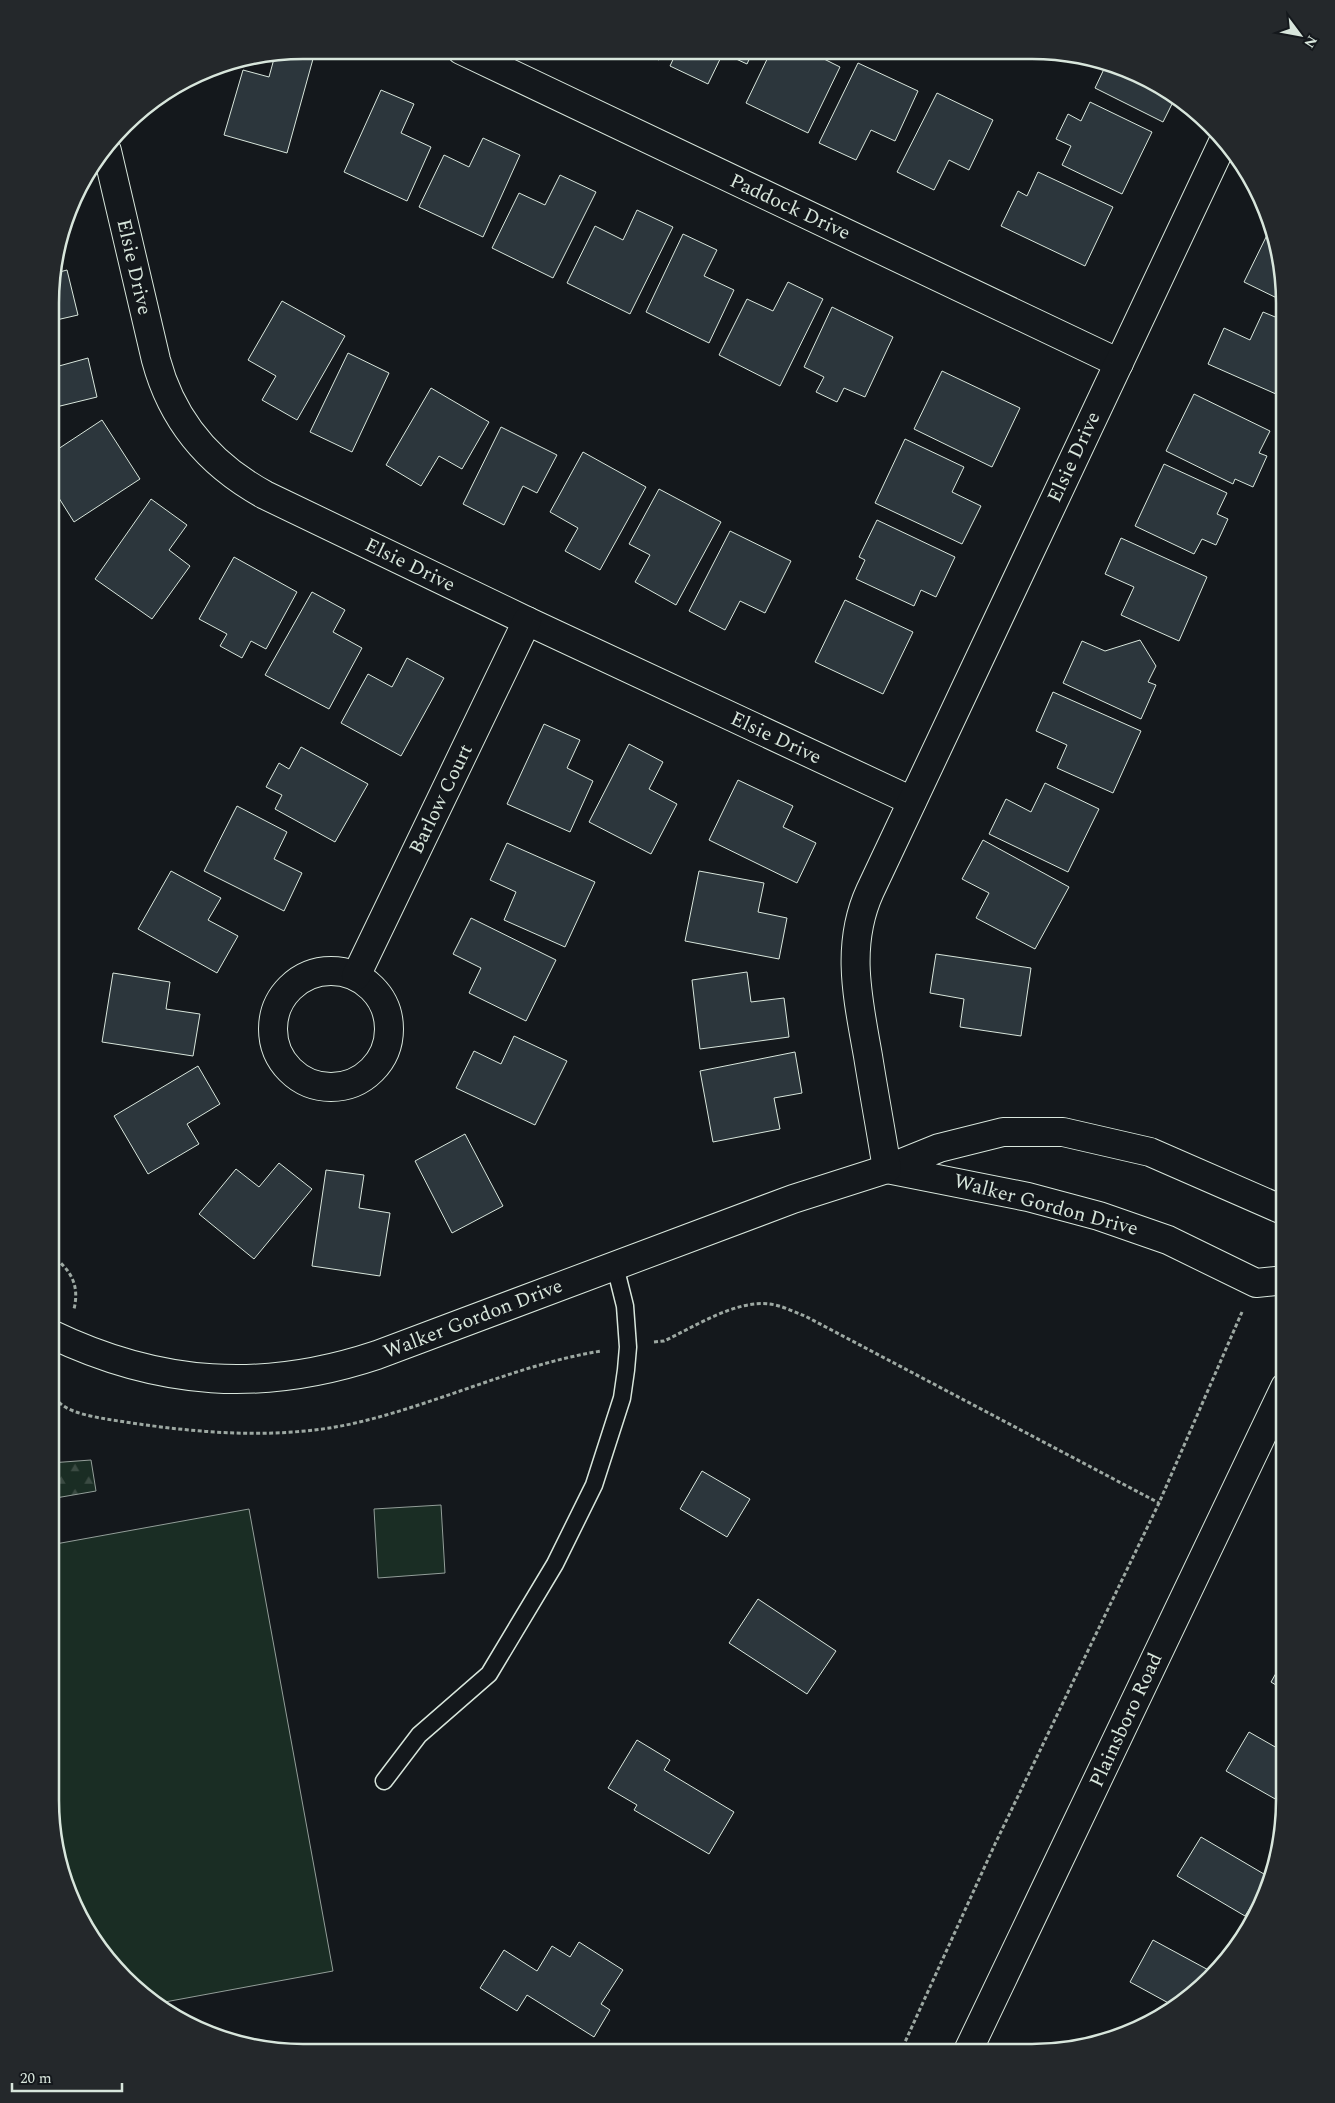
<svg xmlns="http://www.w3.org/2000/svg" width="1335" height="2103" viewBox="0 0 1335 2103" font-family="Spectral,serif">
	<style>
		.forest { fill: url(#forest-firs); stroke: #939e99 }
		.park { fill: #1a2d24; stroke: #939e99 }
		.building { fill: #2c363c; stroke: #d8e6dc }
		.lines { fill: none; stroke-linecap: round; stroke-linejoin: round }
		.service-casing { stroke: #d8e6dc; stroke-width: 19 }
		.minor-casing { stroke: #d8e6dc; stroke-width: 30 }
		.tertiary-casing { stroke: #d8e6dc; stroke-width: 30 }
		.path { stroke: #9da8a2; stroke-width: 3; stroke-dasharray: 4 2.5; stroke-linecap: butt }
		.service { stroke: #14181c; stroke-width: 16 }
		.minor { stroke: #14181c; stroke-width: 28 }
		.tertiary { stroke: #14181c; stroke-width: 28 }
		.labels { text-anchor: middle; dominant-baseline: central; stroke-width: 4; stroke-linejoin: round; paint-order: stroke }
		.street-label { font-size: 20px; fill: #d8e6dc; stroke: #14181c }
		.rim { fill: none; stroke: #d8e6dc; stroke-width: 2.5 }
	</style>
	<defs>
		<pattern id="forest-firs" width="22" height="20" patternUnits="userSpaceOnUse" patternTransform="scale(1.25)"><rect width="22" height="20" fill="#1a2d24"/><path d="M5 1l3.5 6h-7zM16 11l3.5 6h-7z" fill="#3b4b43"/></pattern>
	</defs>
	<rect width="100%" height="100%" fill="#14181c"/>
	<path class="forest" d="M 91,1460 L 96,1491 L 50,1499 L 50,1463 Z"/>
	<g class="park">
		<path d="M 441,1505 L 445,1573 L 378,1578 L 374,1509 Z"/>
		<path d="M 249,1509 L 333,1971 L 154,2004 L 102,1955 L 69,1898 L 50,1801 L 50,1545 Z"/>
	</g>
	<g class="building">
		<path d="M 641,51 L 663,51 L 659,60 Z"/>
		<path d="M 677,51 L 753,51 L 747,64 L 723,53 L 708,84 L 670,66 Z"/>
		<path d="M 771,51 L 818,51 L 816,55 L 840,67 L 808,133 L 746,103 Z"/>
		<path d="M 290,52 L 313,59 L 287,153 L 224,135 L 243,70 L 269,77 L 275,55 Z"/>
		<path d="M 1094,60 L 1129,69 L 1176,96 L 1163,122 L 1095,88 L 1104,69 L 1092,63 Z"/>
		<path d="M 858,63 L 918,91 L 895,141 L 871,130 L 856,160 L 819,143 Z"/>
		<path d="M 381,90 L 414,104 L 401,133 L 431,147 L 407,201 L 344,172 Z"/>
		<path d="M 937,93 L 993,120 L 969,170 L 949,160 L 934,190 L 897,172 Z"/>
		<path d="M 1090,102 L 1152,132 L 1122,194 L 1062,165 L 1071,146 L 1056,139 L 1068,114 L 1081,121 Z"/>
		<path d="M 483,138 L 520,155 L 483,237 L 419,207 L 444,155 L 469,167 Z"/>
		<path d="M 1038,172 L 1113,207 L 1085,266 L 1001,226 L 1018,191 L 1027,196 Z"/>
		<path d="M 560,175 L 596,192 L 553,278 L 492,248 L 519,193 L 545,205 Z"/>
		<path d="M 637,210 L 673,227 L 630,314 L 567,283 L 595,226 L 623,240 Z"/>
		<path d="M 1270,229 L 1285,302 L 1244,282 Z"/>
		<path d="M 683,234 L 717,250 L 704,276 L 734,290 L 709,343 L 646,312 Z"/>
		<path d="M 67,270 L 78,315 L 52,321 L 52,274 Z"/>
		<path d="M 788,282 L 823,299 L 780,386 L 719,355 L 747,299 L 773,311 Z"/>
		<path d="M 282,301 L 345,336 L 297,420 L 262,400 L 276,376 L 248,360 Z"/>
		<path d="M 832,307 L 893,337 L 865,397 L 844,388 L 837,402 L 816,392 L 824,377 L 804,367 Z"/>
		<path d="M 1263,312 L 1285,321 L 1285,398 L 1208,364 L 1224,328 L 1250,340 Z"/>
		<path d="M 52,340 L 59,366 L 88,358 L 97,397 L 52,408 Z"/>
		<path d="M 348,353 L 389,373 L 352,452 L 310,432 Z"/>
		<path d="M 942,371 L 1020,408 L 992,467 L 914,429 Z"/>
		<path d="M 431,388 L 489,422 L 462,469 L 439,456 L 421,486 L 386,465 Z"/>
		<path d="M 1194,394 L 1270,431 L 1259,453 L 1267,456 L 1253,487 L 1235,479 L 1233,484 L 1166,451 Z"/>
		<path d="M 102,420 L 140,479 L 74,522 L 52,487 L 52,482 L 56,479 L 52,473 L 52,453 Z"/>
		<path d="M 501,427 L 557,455 L 537,493 L 523,486 L 504,525 L 463,504 Z"/>
		<path d="M 905,439 L 964,467 L 952,492 L 981,506 L 962,544 L 875,503 Z"/>
		<path d="M 583,452 L 646,487 L 600,570 L 565,551 L 578,528 L 550,512 Z"/>
		<path d="M 1164,464 L 1227,493 L 1217,514 L 1228,519 L 1216,545 L 1202,539 L 1194,554 L 1135,526 Z"/>
		<path d="M 659,489 L 721,522 L 676,605 L 635,582 L 650,555 L 629,544 Z"/>
		<path d="M 151,499 L 187,525 L 169,550 L 190,566 L 152,619 L 95,579 Z"/>
		<path d="M 877,520 L 955,557 L 936,597 L 921,590 L 914,606 L 856,579 L 865,560 L 859,557 Z"/>
		<path d="M 730,531 L 791,561 L 765,613 L 740,601 L 725,630 L 689,611 Z"/>
		<path d="M 1121,538 L 1207,577 L 1179,641 L 1121,615 L 1134,587 L 1105,574 Z"/>
		<path d="M 234,557 L 297,592 L 266,649 L 251,641 L 242,658 L 220,646 L 227,634 L 199,619 Z"/>
		<path d="M 312,592 L 345,610 L 333,632 L 362,648 L 329,709 L 265,675 Z"/>
		<path d="M 845,600 L 913,632 L 883,694 L 815,662 Z"/>
		<path d="M 1140,640 L 1156,666 L 1148,682 L 1156,685 L 1141,719 L 1063,683 L 1082,641 L 1105,651 Z"/>
		<path d="M 407,658 L 444,678 L 401,756 L 341,723 L 368,674 L 392,687 Z"/>
		<path d="M 1053,692 L 1141,731 L 1113,793 L 1057,768 L 1067,745 L 1036,731 Z"/>
		<path d="M 544,724 L 580,740 L 567,768 L 593,781 L 570,832 L 507,804 Z"/>
		<path d="M 629,744 L 663,762 L 649,789 L 677,804 L 651,854 L 589,822 Z"/>
		<path d="M 301,747 L 368,784 L 335,842 L 275,809 L 282,795 L 266,787 L 279,763 L 289,769 Z"/>
		<path d="M 738,780 L 793,806 L 783,827 L 816,843 L 797,883 L 709,840 Z"/>
		<path d="M 1045,783 L 1099,809 L 1068,872 L 989,834 L 1006,799 L 1031,812 Z"/>
		<path d="M 237,806 L 287,832 L 274,859 L 302,873 L 284,911 L 204,871 Z"/>
		<path d="M 983,840 L 1069,887 L 1035,949 L 976,918 L 989,893 L 962,879 Z"/>
		<path d="M 507,843 L 595,882 L 565,947 L 504,920 L 516,892 L 490,880 Z"/>
		<path d="M 171,871 L 221,898 L 208,920 L 238,936 L 217,973 L 138,929 Z"/>
		<path d="M 699,871 L 764,883 L 758,912 L 787,918 L 779,959 L 685,941 Z"/>
		<path d="M 471,918 L 556,960 L 526,1021 L 469,993 L 481,968 L 453,954 Z"/>
		<path d="M 936,954 L 1031,968 L 1021,1036 L 960,1027 L 964,999 L 930,993 Z"/>
		<path d="M 747,972 L 751,1002 L 784,998 L 789,1037 L 700,1049 L 692,980 Z"/>
		<path d="M 113,973 L 170,982 L 166,1009 L 200,1014 L 193,1056 L 102,1042 Z"/>
		<path d="M 514,1036 L 567,1061 L 535,1125 L 456,1088 L 474,1051 L 501,1064 Z"/>
		<path d="M 795,1052 L 802,1093 L 774,1098 L 780,1129 L 713,1142 L 700,1071 Z"/>
		<path d="M 198,1066 L 220,1104 L 187,1124 L 199,1144 L 148,1174 L 114,1116 Z"/>
		<path d="M 465,1134 L 503,1206 L 452,1233 L 415,1161 Z"/>
		<path d="M 279,1163 L 312,1189 L 254,1259 L 199,1214 L 236,1169 L 259,1187 Z"/>
		<path d="M 326,1170 L 364,1175 L 359,1208 L 390,1213 L 380,1276 L 312,1266 Z"/>
		<path d="M 702,1471 L 750,1499 L 727,1537 L 680,1509 Z"/>
		<path d="M 758,1599 L 836,1651 L 807,1694 L 729,1643 Z"/>
		<path d="M 1284,1659 L 1284,1690 L 1271,1682 Z"/>
		<path d="M 1249,1732 L 1284,1752 L 1284,1804 L 1226,1771 Z"/>
		<path d="M 637,1740 L 670,1760 L 664,1770 L 734,1812 L 709,1854 L 634,1810 L 637,1805 L 608,1788 Z"/>
		<path d="M 1201,1837 L 1269,1877 L 1245,1916 L 1177,1876 Z"/>
		<path d="M 1153,1940 L 1214,1973 L 1199,1991 L 1174,2006 L 1130,1982 Z"/>
		<path d="M 579,1942 L 623,1970 L 601,2004 L 610,2010 L 594,2037 L 527,1995 L 517,2011 L 480,1988 L 504,1950 L 537,1971 L 552,1946 L 570,1957 Z"/>
	</g>
	<g class="lines">
		<defs>
			<path id="service" d="M 384,1781 L 419,1735 L 489,1674 L 555,1564 L 594,1485 L 622,1398 L 626,1370 L 628,1347 L 625,1306 L 615,1266"/>
			<g id="minor">
				<path d="M 461,50 L 1119,363"/>
				<path d="M 107,151 L 156,360 C 172,420 210,465 265,495 L 527,621 L 912,801"/>
				<circle cx="331" cy="1029" r="58"/>
				<path d="M 356,976 L 527,621"/>
				<path d="M 1285,1280 L 1256,1283 L 1168,1240 L 1099,1216 L 1028,1197 L 887,1169 L 939,1148 L 1003,1132 L 1063,1132 L 1150,1152 L 1285,1211"/>
				<path d="M 51,1334 C 159,1386 263,1393 377,1355 L 793,1199 L 887,1169 C 881,1131 874,1094 868,1056 C 858,999 845,946 870,891 L 1224,140"/>
			</g>
			<path id="tertiary" d="M 967,2053 L 1285,1387"/>
		</defs>
		<use href="#service" class="service-casing"/>
		<use href="#minor" class="minor-casing"/>
		<use href="#tertiary" class="tertiary-casing"/>
		<g class="path">
			<path d="M 51,1255 C 70,1269 80,1284 74,1309"/>
			<path d="M 654,1342 L 664,1341 C 694,1327 735,1300 769,1304 C 781,1305 794,1312 805,1316 L 1159,1503"/>
			<path d="M 54,1372 C 42,1408 79,1414 106,1419 C 186,1432 271,1441 351,1424 C 436,1405 515,1365 601,1351"/>
			<path d="M 900,2053 L 995,1844 L 1159,1503 L 1242,1312"/>
		</g>
		<use href="#service" class="service"/>
		<use href="#minor" class="minor"/>
		<use href="#tertiary" class="tertiary"/>
	</g>
	<g class="labels">
		<g class="street-label">
			<text transform="translate(790 207) rotate(25)">Paddock Drive</text>
			<text transform="translate(134 267) rotate(77)">Elsie Drive</text>
			<text transform="translate(1074 457) rotate(-65)">Elsie Drive</text>
			<text transform="translate(410 565) rotate(26)">Elsie Drive</text>
			<text transform="translate(776 738) rotate(25)">Elsie Drive</text>
			<text transform="translate(441 799) rotate(-64)">Barlow Court</text>
			<text transform="translate(1046 1205) rotate(15)">Walker Gordon Drive</text>
			<text transform="translate(473 1319) rotate(-21)">Walker Gordon Drive</text>
			<text transform="translate(1126 1720) rotate(-65)">Plainsboro Road</text>
		</g>
	</g>
	<path d="M0 0H1335V2103H0ZM303 59H1032A244 244 0 0 1 1276 303V1800A244 244 0 0 1 1032 2044H303A244 244 0 0 1 59 1800V303A244 244 0 0 1 303 59Z" fill="#24282b" fill-rule="evenodd"/>
	<path class="rim" d="M303 59H1032A244 244 0 0 1 1276 303V1800A244 244 0 0 1 1032 2044H303A244 244 0 0 1 59 1800V303A244 244 0 0 1 303 59Z"/>
	<g transform="translate(1300 35) rotate(122)" stroke="#14181c" stroke-width="4" paint-order="stroke">
	<path d="M0-4L9 19L0 12L-9 19Z" fill="#d8e6dc"/>
	<text y="-8" font-size="14" font-weight="bold" text-anchor="middle" fill="#d8e6dc">N</text>
	</g>
	<path d="M12 2083v8h110v-8" fill="none" stroke="#d8e6dc" stroke-width="2.5"/>
	<text x="20" y="2083" font-size="15" fill="#d8e6dc" stroke="#14181c" stroke-width="4" paint-order="stroke">20 m</text>
</svg>
